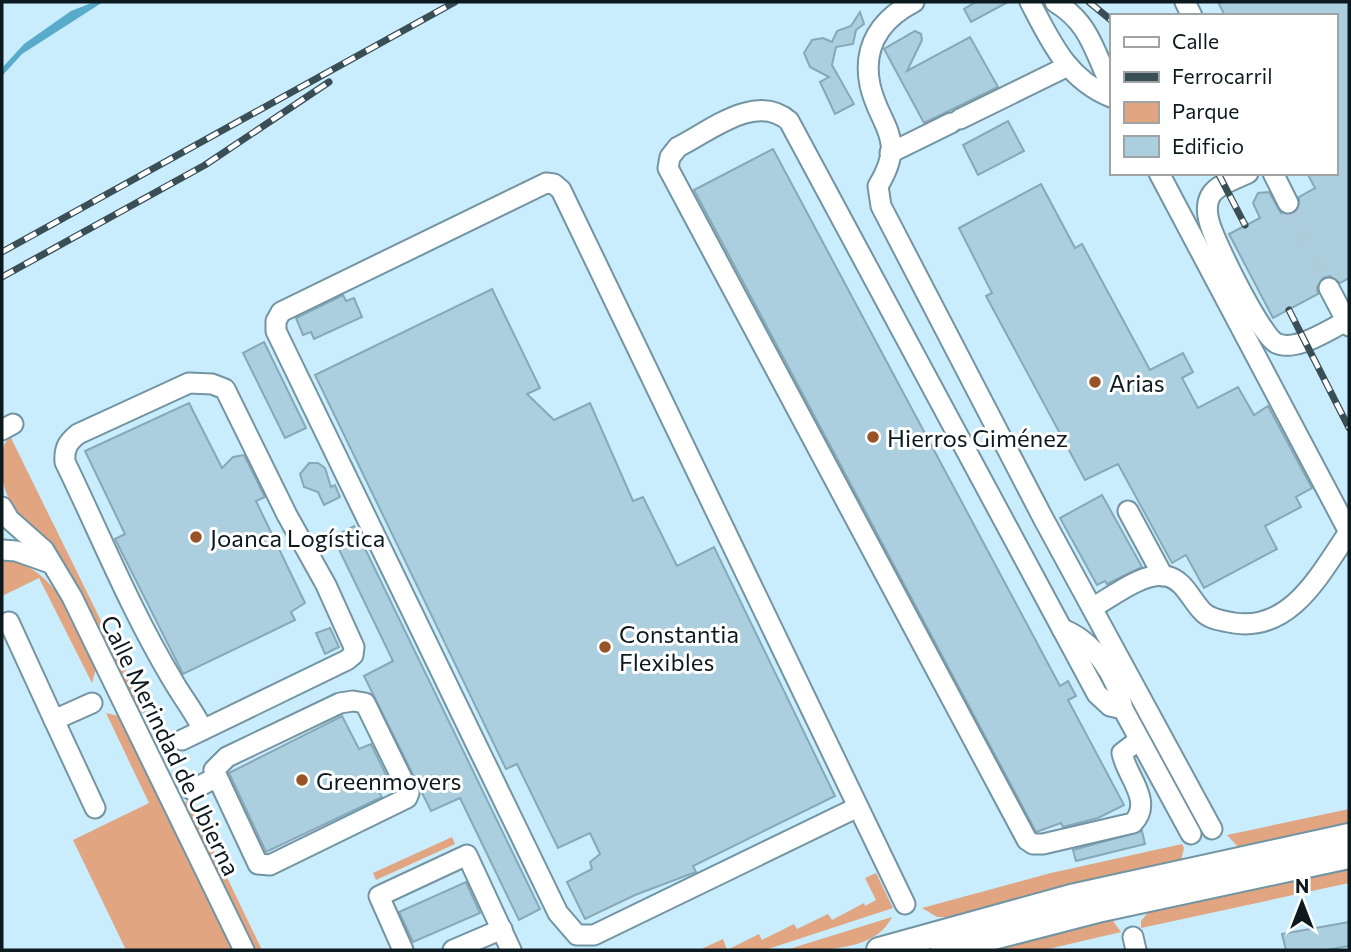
<svg xmlns="http://www.w3.org/2000/svg" width="1351" height="952" viewBox="0 0 1351 952" font-family="Commissioner,sans-serif">
	<style>
		.green { fill: #e1a581 }
		.water { fill: #59abcb }
		.building { fill: #abcfdf; stroke: #86a8b7; stroke-width: 2 }
		.lines { fill: none; stroke-linecap: round; stroke-linejoin: round }
		.minor-tunnel { stroke: #adcddc; stroke-width: 19; stroke-dasharray: 19 10; stroke-linecap: butt }
		.minor-casing { stroke: #7294a3; stroke-width: 23 }
		.major-casing { stroke: #7294a3; stroke-width: 28 }
		.minor { stroke: #fff; stroke-width: 19 }
		.major { stroke: #fff; stroke-width: 24 }
		.rail-casing { stroke: #3a4e56; stroke-width: 7 }
		.rail { stroke: #fff; stroke-width: 4.5; stroke-dasharray: 13; stroke-linecap: butt }
		.poi-dot { fill: #985326; stroke: #fff; stroke-width: 2.5 }
		.labels { text-anchor: middle; dominant-baseline: central; stroke-width: 6; stroke-linejoin: round; paint-order: stroke }
		.poi-label { font-size: 24px; fill: #0c1a1f; stroke: #fff; text-anchor: start }
		.street-label { font-size: 24px; fill: #0c1a1f; stroke: #fff }
	</style>
	<rect width="100%" height="100%" fill="#c9edfd"/>
	<g class="green">
		<path d="M 10,436 L 146,712 L 140,713 L 137,708 L 58,554 C 33,525 2,510 2,468 C 2,454 1,447 10,436 Z"/>
		<path d="M 2,559 C 59,567 73,623 96,669 L 92,683 L 39,578 L 2,596 Z"/>
		<path d="M 106,713 L 119,716 L 234,950 L 126,950 L 73,840 L 149,803 Z"/>
		<path d="M 189,799 L 262,950 L 254,950 L 184,804 Z"/>
		<path d="M 1349,809 L 1349,825 L 1240,849 L 1227,835 Z"/>
		<path d="M 452,837 L 455,844 L 376,880 L 373,873 Z"/>
		<path d="M 1182,844 L 1184,848 L 1181,861 L 1046,891 L 949,917 L 937,917 L 922,908 L 1051,873 Z"/>
		<path d="M 1349,867 L 1349,883 L 1141,928 L 1141,921 L 1150,910 Z"/>
		<path d="M 876,873 L 893,908 L 765,950 L 699,950 L 723,939 L 727,950 L 759,934 L 762,940 L 794,924 L 797,929 L 828,914 L 832,920 L 864,903 L 865,906 L 876,900 L 865,878 Z"/>
		<path d="M 892,917 C 875,952 822,950 786,950 Z"/>
		<path d="M 1111,918 L 1121,932 L 1044,950 L 981,950 Z"/>
	</g>
	<path class="water" d="M 94,2 L 103,2 L 22,54 L 2,76 L 2,68 L 24,44 L 71,11 Z"/>
	<g class="building">
		<path d="M 976,2 L 1008,2 L 971,22 L 964,9 Z"/>
		<path d="M 1218,2 L 1349,2 L 1349,278 L 1340,283 L 1330,276 L 1323,278 L 1317,287 L 1318,294 L 1273,318 L 1229,234 L 1260,218 L 1253,203 L 1258,193 L 1269,192 L 1281,213 L 1293,214 L 1299,209 L 1299,197 L 1315,188 L 1307,173 L 1335,173 L 1335,16 L 1225,16 Z"/>
		<path d="M 860,12 L 864,24 L 856,30 L 853,44 L 836,47 L 832,65 L 854,104 L 835,114 L 820,82 L 829,77 L 810,67 L 804,53 L 812,40 L 823,38 L 832,42 L 837,31 L 851,26 Z"/>
		<path d="M 915,31 L 921,34 L 922,40 L 907,71 L 970,37 L 998,87 L 924,123 L 884,49 Z"/>
		<path d="M 1008,121 L 1024,151 L 978,175 L 963,145 Z"/>
		<path d="M 773,149 L 1060,686 L 1068,681 L 1076,696 L 1068,700 L 1124,805 L 1098,818 L 1063,827 L 1061,823 L 1036,832 L 694,190 Z"/>
		<path d="M 1041,184 L 1075,248 L 1082,244 L 1150,370 L 1183,353 L 1193,372 L 1182,378 L 1198,408 L 1238,387 L 1254,415 L 1268,406 L 1312,488 L 1296,497 L 1301,507 L 1265,526 L 1277,549 L 1204,588 L 1186,555 L 1172,563 L 1118,464 L 1085,480 L 986,296 L 992,293 L 959,228 Z"/>
		<path d="M 492,289 L 540,388 L 527,394 L 554,420 L 590,403 L 633,501 L 643,497 L 677,566 L 714,547 L 835,796 L 693,866 L 696,872 L 635,895 L 585,919 L 567,882 L 592,869 L 590,862 L 600,854 L 590,833 L 558,848 L 517,764 L 506,769 L 315,375 Z"/>
		<path d="M 343,295 L 346,301 L 354,298 L 362,317 L 314,339 L 311,332 L 303,335 L 296,318 Z"/>
		<path d="M 264,342 L 306,428 L 285,438 L 243,353 Z"/>
		<path d="M 189,403 L 222,468 L 233,457 L 244,455 L 265,497 L 256,501 L 305,603 L 291,612 L 295,620 L 183,674 L 115,539 L 125,534 L 85,451 Z"/>
		<path d="M 309,463 L 318,463 L 325,468 L 331,487 L 335,485 L 340,497 L 324,505 L 318,492 L 304,487 L 300,474 Z"/>
		<path d="M 1102,495 L 1142,567 L 1107,584 L 1105,581 L 1097,585 L 1060,518 Z"/>
		<path d="M 354,526 L 540,909 L 519,920 L 460,798 L 431,811 L 364,676 L 393,661 L 333,537 Z"/>
		<path d="M 330,628 L 339,647 L 325,654 L 316,633 Z"/>
		<path d="M 342,716 L 359,749 L 371,744 L 391,785 L 378,791 L 382,797 L 266,852 L 229,773 Z"/>
		<path d="M 1142,831 L 1145,844 L 1076,861 L 1073,850 Z"/>
		<path d="M 466,882 L 480,913 L 413,942 L 399,912 Z"/>
		<path d="M 1349,922 L 1349,946 L 1326,950 L 1286,950 L 1282,934 Z"/>
	</g>
	<g class="lines">
		<path class="minor-tunnel" d="M 1288,203 L 1329,288"/>
		<defs>
			<g id="minor">
				<path d="M 914,2 C 881,19 862,46 870,85 C 879,127 908,137 878,186 L 881,206 L 1043,518 L 1212,829"/>
				<path d="M 1030,2 C 1051,42 1067,79 1111,97"/>
				<path d="M 1055,2 C 1090,23 1094,51 1111,86"/>
				<path d="M 1185,2 L 1192,16"/>
				<path d="M 960,119 L 1066,67"/>
				<path d="M 890,153 L 951,123"/>
				<path d="M 1159,173 L 1349,532"/>
				<path d="M 1248,173 C 1236,179 1218,184 1211,195 C 1206,203 1207,213 1209,221 C 1214,241 1261,336 1276,343 C 1296,353 1329,329 1347,321"/>
				<path d="M 1273,173 L 1288,203"/>
				<path d="M 1329,288 L 1349,326"/>
				<path d="M 2,430 L 13,424"/>
				<path d="M 2,507 L 9,519 L 44,550 L 72,597 L 244,950"/>
				<path d="M 1128,511 L 1163,576"/>
				<path d="M 2,550 L 16,551 L 50,563"/>
				<path d="M 1092,608 C 1112,597 1142,572 1166,576 C 1185,580 1191,601 1204,613 C 1212,620 1224,621 1234,623 C 1292,632 1321,572 1349,532"/>
				<path d="M 9,622 L 54,720"/>
				<path d="M 1062,629 C 1094,641 1117,676 1123,709"/>
				<path d="M 353,701 L 365,703 L 409,793 L 407,798 L 270,865 L 258,864 L 214,770 L 227,757 L 340,703 Z"/>
				<path d="M 92,703 L 54,720 L 95,808"/>
				<path d="M 182,740 L 347,660 L 353,655 L 354,647 L 326,585 L 287,515 L 225,389 L 212,384 L 189,383 L 78,434 C 68,442 64,448 65,462 C 100,534 131,611 172,679 C 182,697 194,711 203,730"/>
				<path d="M 1139,740 L 1122,753 C 1126,776 1154,801 1133,823 L 1043,844 L 1033,844 L 1027,840 L 668,168 L 670,157 L 678,147 C 710,131 756,92 789,121 L 1097,694 L 1110,706 L 1123,709 L 1191,834"/>
				<path d="M 192,790 L 215,778"/>
				<path d="M 858,807 L 594,935 L 577,935 L 558,913 L 276,331 L 276,321 L 281,312 L 546,183 L 554,184 L 561,190 L 905,904"/>
				<path d="M 1133,937 L 1136,950"/>
				<path d="M 403,950 L 379,896 L 467,855 L 511,950"/>
				<path d="M 453,950 L 502,929"/>
			</g>
			<g id="major">
				<path d="M 879,950 L 1071,897 L 1349,836"/>
				<path d="M 943,950 L 1102,909 L 1349,856"/>
			</g>
		</defs>
		<use href="#minor" class="minor-casing"/>
		<use href="#major" class="major-casing"/>
		<use href="#minor" class="minor"/>
		<use href="#major" class="major"/>
		<defs>
			<g id="rail">
				<path d="M 1089,2 L 1111,20"/>
				<path d="M 1218,173 L 1245,225"/>
				<path d="M 2,252 L 455,2"/>
				<path d="M 2,277 L 205,165 L 329,82"/>
				<path d="M 1289,310 L 1349,428"/>
			</g>
		</defs>
		<use href="#rail" class="rail-casing"/>
		<use href="#rail" class="rail"/>
	</g>
	<g class="poi-dot">
		<circle cx="1095" cy="382" r="7"/>
		<circle cx="873" cy="437" r="7"/>
		<circle cx="196" cy="537" r="7"/>
		<circle cx="605" cy="647" r="7"/>
		<circle cx="302" cy="780" r="7"/>
	</g>
	<g class="labels">
		<g class="poi-label">
			<text x="1109" y="382">Arias</text>
			<text x="887" y="437">Hierros Giménez</text>
			<text x="210" y="537">Joanca Logística</text>
			<text x="619" y="633">Constantia<tspan x="619" dy="28">Flexibles</tspan></text>
			<text x="316" y="780">Greenmovers</text>
		</g>
		<g class="street-label">
			<text transform="translate(171 745) rotate(64)">Calle Merindad de Ubierna</text>
		</g>
	</g>
	<rect width="1351" height="952" fill="none" stroke="#0c1a1f" stroke-width="7"/>
	<rect x="1110" y="14" width="228" height="161" fill="#ffffff" stroke="#9ea3a5" stroke-width="2"/>
	<rect x="1124" y="37" width="35" height="10" fill="#ffffff" stroke="#9ea3a5" stroke-width="2"/>
	<text x="1172" y="49" font-size="21" fill="#0c1a1f">Calle</text>
	<rect x="1124" y="72" width="35" height="10" fill="#3a4e56" stroke="#9ea3a5" stroke-width="2"/>
	<text x="1172" y="84" font-size="21" fill="#0c1a1f">Ferrocarril</text>
	<rect x="1124" y="102" width="35" height="21" fill="#e1a581" stroke="#9ea3a5" stroke-width="2"/>
	<text x="1172" y="119" font-size="21" fill="#0c1a1f">Parque</text>
	<rect x="1124" y="136" width="35" height="21" fill="#abcfdf" stroke="#9ea3a5" stroke-width="2"/>
	<text x="1172" y="154" font-size="21" fill="#0c1a1f">Edificio</text>
	<g transform="translate(1302 903)" stroke="#ffffff" stroke-width="5" paint-order="stroke">
	<path d="M0-5L12 26L0 18L-12 26Z" fill="#0c1a1f"/>
	<text y="-10" font-size="19" font-weight="bold" text-anchor="middle" fill="#0c1a1f">N</text>
	</g>
</svg>
